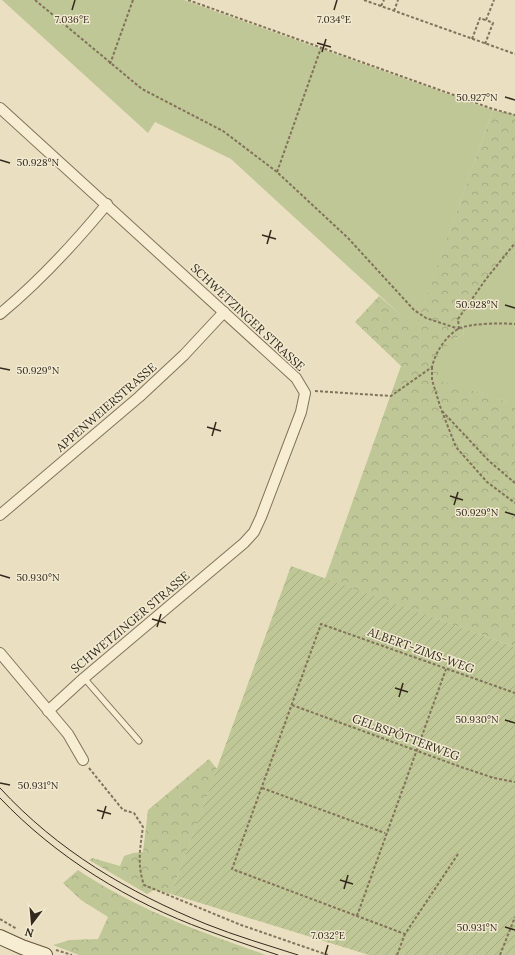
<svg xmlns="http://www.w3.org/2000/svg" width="515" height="955" viewBox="0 0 515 955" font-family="Lora,serif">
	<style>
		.forest { fill: url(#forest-crowns) }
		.park { fill: #bfc796 }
		.garden { fill: url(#garden-furrows) }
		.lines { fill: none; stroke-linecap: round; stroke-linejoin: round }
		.service-casing { stroke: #82725a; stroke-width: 7 }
		.minor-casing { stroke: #82725a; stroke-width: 12 }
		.secondary-casing { stroke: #64533d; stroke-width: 16 }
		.path { stroke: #82725a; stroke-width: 2; stroke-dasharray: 3 2; stroke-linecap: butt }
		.service { stroke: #f6edd3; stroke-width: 5 }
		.minor { stroke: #f6edd3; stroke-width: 10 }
		.secondary { stroke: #f6edd3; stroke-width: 14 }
		.tram { stroke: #33291d; stroke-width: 1 }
		.ticks { fill: none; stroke: #33291d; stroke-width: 1.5 }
		.labels { text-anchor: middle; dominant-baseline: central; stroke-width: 3; stroke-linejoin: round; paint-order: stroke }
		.street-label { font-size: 12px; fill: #33291d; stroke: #f2ead0 }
		.ticks-label { font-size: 10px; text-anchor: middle; fill: #33291d; stroke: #f2ead0; stroke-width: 3; stroke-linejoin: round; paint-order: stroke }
	</style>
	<defs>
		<pattern id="forest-crowns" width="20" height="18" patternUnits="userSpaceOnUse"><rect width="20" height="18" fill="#bfc796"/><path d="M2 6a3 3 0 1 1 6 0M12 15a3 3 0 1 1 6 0" fill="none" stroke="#a5ab81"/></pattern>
		<pattern id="garden-furrows" width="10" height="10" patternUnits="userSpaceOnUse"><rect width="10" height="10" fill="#bfc796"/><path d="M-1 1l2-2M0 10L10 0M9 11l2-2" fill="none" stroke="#a5ab81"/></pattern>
	</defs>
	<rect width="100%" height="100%" fill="#eae0c1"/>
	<g class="forest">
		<path d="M 493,110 L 515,115 L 515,257 L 507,257 L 462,321 L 464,334 L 455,339 L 438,379 L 508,402 L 515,402 L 515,647 L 325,579 L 401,366 L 355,322 L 379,296 L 415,327 Z"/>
		<path d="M 209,759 L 217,769 L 171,894 L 154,890 L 147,894 L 89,860 L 92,858 L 120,866 L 124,856 L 133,853 L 143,852 L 148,810 Z"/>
		<path d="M 78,870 C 138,910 198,931 266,955 L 79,955 L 53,945 L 70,940 L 98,939 L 108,917 L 81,900 L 63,883 Z"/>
	</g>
	<g class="park">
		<path d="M 2,0 L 184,0 L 493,110 L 415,328 L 231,159 L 155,122 L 148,133 Z"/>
		<path d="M 507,257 L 515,257 L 515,402 L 508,402 L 438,380 C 439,354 440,347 464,334 L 462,321 L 464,314 Z"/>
	</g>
	<path class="garden" d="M 291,566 L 515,647 L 515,955 L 369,955 L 171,894 Z"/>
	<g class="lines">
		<defs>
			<path id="service" d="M 84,678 L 139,741"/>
			<g id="minor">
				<path d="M 0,108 L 296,378 L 305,393 L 301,412 L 261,517 L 254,532 L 244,543 L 84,678 L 48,711"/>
				<path d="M 0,314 C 40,281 74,244 107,204"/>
				<path d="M 0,515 L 139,397 L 184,355 L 224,312"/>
				<path d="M 0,653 L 68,734 L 83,760"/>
			</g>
			<path id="secondary" d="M 0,937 L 22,947 L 45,955"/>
		</defs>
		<use href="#service" class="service-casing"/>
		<use href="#minor" class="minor-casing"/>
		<use href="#secondary" class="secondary-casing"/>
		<g class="path">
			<path d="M 35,0 L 142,89 L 223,131 L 277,172 L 348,238 L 414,310 L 426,318 L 459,329"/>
			<path d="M 188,0 L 493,109 L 515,115"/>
			<path d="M 364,0 L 515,54"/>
			<path d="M 381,6 L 384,0"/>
			<path d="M 394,11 L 398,0"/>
			<path d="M 472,39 L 480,18 L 485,20"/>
			<path d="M 485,44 L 493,23 L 486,20 L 494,0"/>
			<path d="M 110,64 L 133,0"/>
			<path d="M 277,172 L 321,48"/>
			<path d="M 459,329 L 458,319 L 486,279 L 515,243"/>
			<path d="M 432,367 L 432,380 L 441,409 L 456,447 L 487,482 L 515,503"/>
			<path d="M 315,391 L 391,396 L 432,367 C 435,353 445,337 458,329 C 470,323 501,323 515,324"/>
			<path d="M 442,411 L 489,461 L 515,483"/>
			<path d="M 292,705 L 461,767 L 494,778 L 515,782"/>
			<path d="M 89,768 L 123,810 L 134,813 L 143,827 C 140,848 137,865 144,885 L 241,925 L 328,955"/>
			<path d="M 262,788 L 385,833"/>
			<path d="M 458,854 L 405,934 L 232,869 L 321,624 L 515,693"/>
			<path d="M 357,916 L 446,669"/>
			<path d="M 0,919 L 17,929"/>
			<path d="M 56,950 L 72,955"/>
			<path d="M 397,955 L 405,934"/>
			<path d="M 500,955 L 515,917"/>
		</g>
		<use href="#service" class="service"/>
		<use href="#minor" class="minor"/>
		<use href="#secondary" class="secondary"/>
		<g class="tram">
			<path d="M 0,788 C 58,851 128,892 206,924 C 236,936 267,945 298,955"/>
			<path d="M 0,798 C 56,857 129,902 206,930 C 230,939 254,947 278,955"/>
		</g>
	</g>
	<path class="ticks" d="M 72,10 L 75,0M 334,10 L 337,0M 317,43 L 331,47M 322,52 L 326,39M 505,97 L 515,100M 0,160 L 10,163M 262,235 L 276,239M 267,244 L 271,230M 505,305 L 515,308M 0,368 L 10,370M 207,427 L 221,431M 212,436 L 216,422M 450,496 L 463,500M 454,505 L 458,492M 505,512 L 515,515M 0,575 L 10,578M 152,619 L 166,623M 157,627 L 161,614M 395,688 L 408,692M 399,697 L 403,683M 505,720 L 515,723M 0,783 L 10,785M 97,810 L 111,814M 102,819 L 106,806M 340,880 L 353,884M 344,889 L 348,875M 505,927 L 515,930M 325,955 L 328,945"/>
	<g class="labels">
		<g class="street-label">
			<text transform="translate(248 317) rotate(43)">SCHWETZINGER STRASSE</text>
			<text transform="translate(106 407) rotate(-41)">APPENWEIERSTRASSE</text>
			<text transform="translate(130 622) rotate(-40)">SCHWETZINGER STRASSE</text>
			<text transform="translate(421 650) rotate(20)">ALBERT-ZIMS-WEG</text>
			<text transform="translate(406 737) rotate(20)">GELBSPÖTTERWEG</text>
		</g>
	</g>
	<g class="ticks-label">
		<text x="72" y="23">7.036°E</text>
		<text x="334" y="23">7.034°E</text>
		<text x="477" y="101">50.927°N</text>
		<text x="38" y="166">50.928°N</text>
		<text x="477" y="308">50.928°N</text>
		<text x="38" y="374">50.929°N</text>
		<text x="477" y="516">50.929°N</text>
		<text x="38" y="581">50.930°N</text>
		<text x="477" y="723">50.930°N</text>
		<text x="38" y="789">50.931°N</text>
		<text x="477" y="931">50.931°N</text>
		<text x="328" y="939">7.032°E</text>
	</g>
	<g transform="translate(32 923) rotate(196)" stroke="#f2ead0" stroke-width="3" paint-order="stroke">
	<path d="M0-3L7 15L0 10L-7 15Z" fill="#33291d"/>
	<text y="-6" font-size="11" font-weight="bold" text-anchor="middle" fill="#33291d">N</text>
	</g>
</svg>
